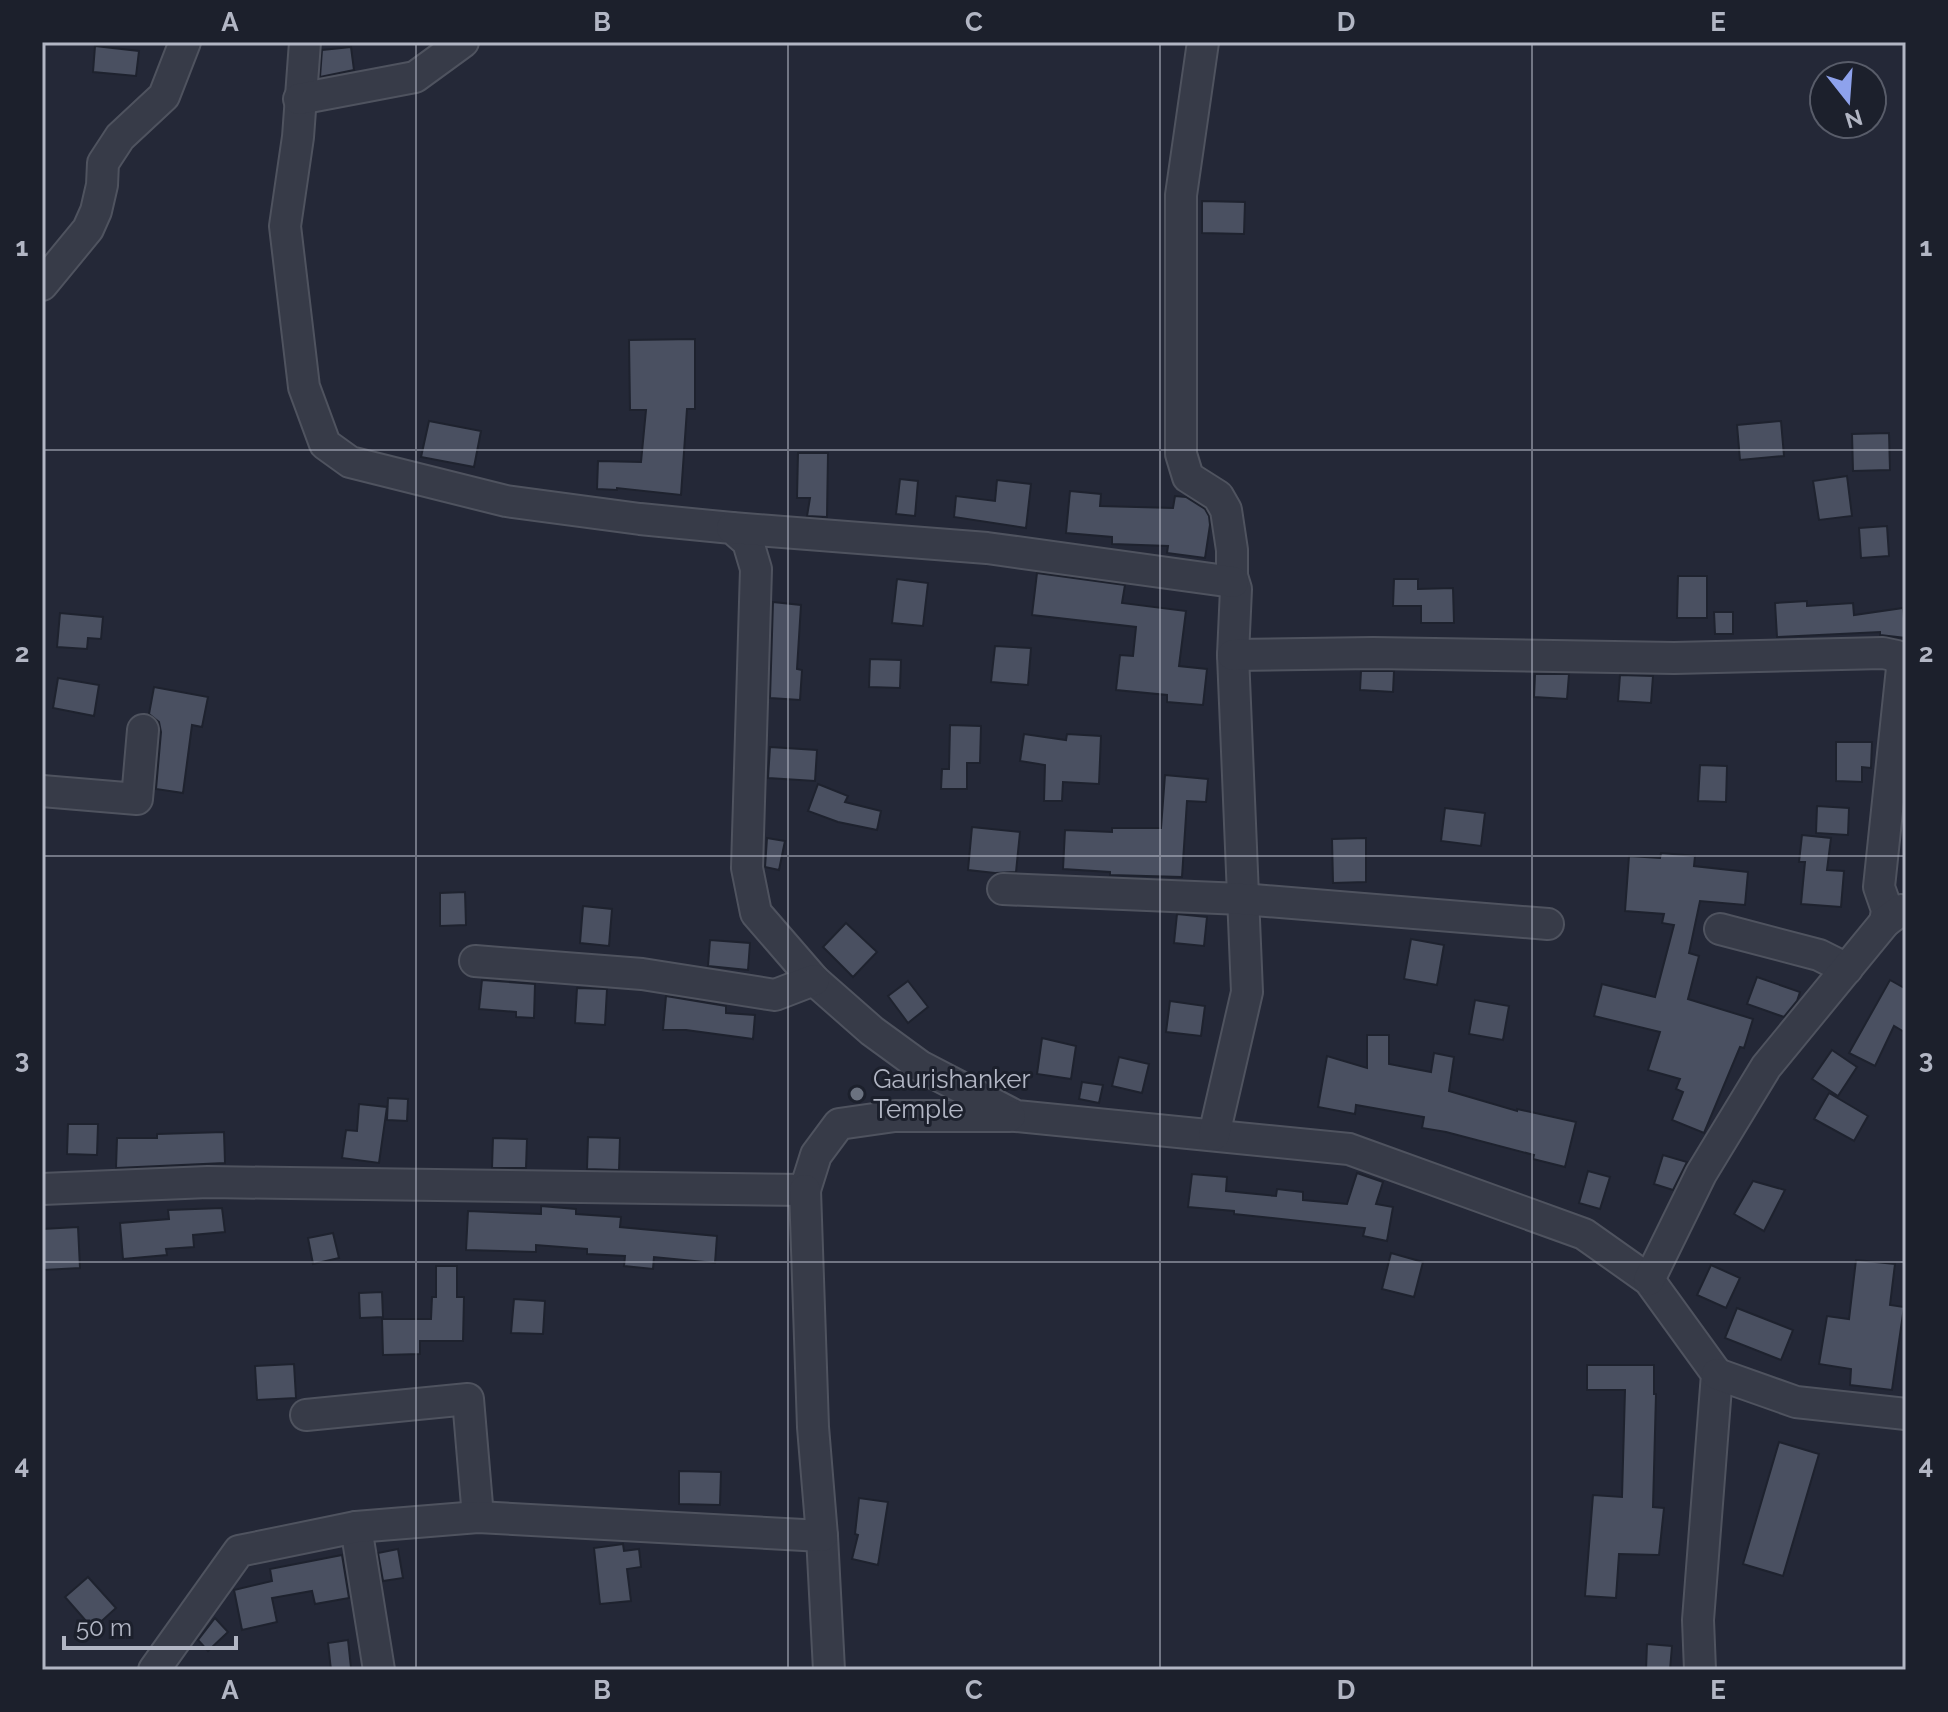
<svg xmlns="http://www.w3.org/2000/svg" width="1948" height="1712" viewBox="0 0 1948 1712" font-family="Raleway,sans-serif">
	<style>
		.building { fill: #4a5061; stroke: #1e222e; stroke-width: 2 }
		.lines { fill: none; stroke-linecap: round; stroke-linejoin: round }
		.minor-casing { stroke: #4f535f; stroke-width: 34 }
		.minor { stroke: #373b48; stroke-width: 30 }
		.grid { fill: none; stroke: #b2b6c4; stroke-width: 2; stroke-opacity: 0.55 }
		.worship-dot { fill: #6b7280; stroke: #1c202c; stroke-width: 3 }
		.labels { text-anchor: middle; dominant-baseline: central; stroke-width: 6; stroke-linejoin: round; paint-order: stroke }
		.poi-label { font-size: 26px; fill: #b2b6c4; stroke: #1c202c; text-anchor: start }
		.neatline { fill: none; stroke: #b2b6c4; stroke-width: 3 }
		.grid-label { font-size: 26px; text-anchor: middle; font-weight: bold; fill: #b2b6c4 }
	</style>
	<rect width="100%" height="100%" fill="#242837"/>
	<g class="building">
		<path d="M 95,46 L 139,51 L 136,76 L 93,72 Z"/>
		<path d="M 351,47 L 354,70 L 320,77 L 322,50 Z"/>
		<path d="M 1202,201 L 1245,202 L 1244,234 L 1202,233 Z"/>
		<path d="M 695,339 L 695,409 L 687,409 L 681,495 L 617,488 L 617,490 L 597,489 L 598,461 L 641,462 L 646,410 L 630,410 L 629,340 Z"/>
		<path d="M 429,421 L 481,431 L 474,467 L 421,457 Z"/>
		<path d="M 1781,421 L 1784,456 L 1740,460 L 1737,425 Z"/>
		<path d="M 1889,433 L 1890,470 L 1853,471 L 1852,434 Z"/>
		<path d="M 798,453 L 828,453 L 827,517 L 807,516 L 810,498 L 797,498 Z"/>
		<path d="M 1847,476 L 1852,516 L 1819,520 L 1813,481 Z"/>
		<path d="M 900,479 L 918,481 L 915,516 L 896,514 Z"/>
		<path d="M 997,480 L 1031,484 L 1026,528 L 954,517 L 956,496 L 995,501 Z"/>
		<path d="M 1070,491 L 1101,494 L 1100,506 L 1173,508 L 1175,496 L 1186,497 L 1205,509 L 1209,516 L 1210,525 L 1205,558 L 1167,553 L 1168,546 L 1112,544 L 1112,537 L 1066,533 Z"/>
		<path d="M 1887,526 L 1889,556 L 1861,558 L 1859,528 Z"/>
		<path d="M 1037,573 L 1125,585 L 1122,603 L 1186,611 L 1179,666 L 1207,669 L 1203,705 L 1167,702 L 1167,695 L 1116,690 L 1120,655 L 1133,656 L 1136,627 L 1032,615 Z"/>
		<path d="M 1678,576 L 1707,576 L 1707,618 L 1677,618 Z"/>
		<path d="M 897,579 L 928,583 L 923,626 L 892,623 Z"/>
		<path d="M 1394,579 L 1418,579 L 1418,589 L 1453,588 L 1454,623 L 1421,623 L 1421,606 L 1393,606 Z"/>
		<path d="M 1807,601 L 1807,606 L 1853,603 L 1854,615 L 1903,608 L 1906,638 L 1880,635 L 1880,632 L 1777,637 L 1775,603 Z"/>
		<path d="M 773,602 L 801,605 L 797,669 L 802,670 L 800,700 L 770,698 Z"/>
		<path d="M 1714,612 L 1733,612 L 1733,634 L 1715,634 Z"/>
		<path d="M 60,613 L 103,617 L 101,639 L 88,638 L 87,649 L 57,647 Z"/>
		<path d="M 995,646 L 1031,648 L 1028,685 L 991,682 Z"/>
		<path d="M 870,659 L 901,660 L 900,688 L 869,687 Z"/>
		<path d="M 1361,671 L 1394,671 L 1393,692 L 1360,690 Z"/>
		<path d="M 1535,674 L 1569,674 L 1567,699 L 1534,697 Z"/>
		<path d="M 1620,675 L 1653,676 L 1651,703 L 1618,701 Z"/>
		<path d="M 58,678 L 99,685 L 94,716 L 53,708 Z"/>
		<path d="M 154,687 L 208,697 L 202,727 L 192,725 L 183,793 L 156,789 L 161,732 L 159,722 L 149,714 Z"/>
		<path d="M 950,725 L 981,726 L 980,763 L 967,763 L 967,789 L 941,789 L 942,769 L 949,769 Z"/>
		<path d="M 1024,734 L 1066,740 L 1067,734 L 1101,736 L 1099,784 L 1063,782 L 1062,801 L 1044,801 L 1045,765 L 1020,761 Z"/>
		<path d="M 1836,742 L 1872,742 L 1871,768 L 1862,767 L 1862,782 L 1836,781 Z"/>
		<path d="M 770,747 L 817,750 L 815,781 L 768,778 Z"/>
		<path d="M 1700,765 L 1727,766 L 1726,802 L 1698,801 Z"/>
		<path d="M 1165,775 L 1208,779 L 1206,802 L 1187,801 L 1182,877 L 1110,875 L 1110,872 L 1063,869 L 1065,830 L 1112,832 L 1112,828 L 1161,828 Z"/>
		<path d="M 818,784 L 848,796 L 845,802 L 881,811 L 877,830 L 838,822 L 808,811 Z"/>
		<path d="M 1817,806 L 1849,808 L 1848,835 L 1816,833 Z"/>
		<path d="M 1445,808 L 1485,813 L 1481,846 L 1441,841 Z"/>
		<path d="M 972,827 L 1020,832 L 1016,872 L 995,873 L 968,870 Z"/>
		<path d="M 1802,835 L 1831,838 L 1827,870 L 1844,871 L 1841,907 L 1801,904 L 1805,862 L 1799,862 Z"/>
		<path d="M 767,838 L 785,841 L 779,870 L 765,867 Z"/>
		<path d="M 1366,838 L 1366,882 L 1333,883 L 1332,839 Z"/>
		<path d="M 1661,853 L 1695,856 L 1694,866 L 1748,872 L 1745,905 L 1700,901 L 1689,953 L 1699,956 L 1688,999 L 1753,1019 L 1744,1048 L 1740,1047 L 1704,1133 L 1672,1120 L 1683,1092 L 1676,1089 L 1680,1079 L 1648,1070 L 1660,1032 L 1594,1016 L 1602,984 L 1655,997 L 1674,925 L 1662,923 L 1664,914 L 1625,911 L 1629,856 L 1660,858 Z"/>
		<path d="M 465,892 L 466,925 L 440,926 L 440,893 Z"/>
		<path d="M 583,906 L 612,909 L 609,946 L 580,943 Z"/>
		<path d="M 1177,914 L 1207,917 L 1204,946 L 1174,943 Z"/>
		<path d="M 846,923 L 877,952 L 853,977 L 823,947 Z"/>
		<path d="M 1411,939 L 1444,945 L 1437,985 L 1404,979 Z"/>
		<path d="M 710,940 L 750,943 L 748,970 L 708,966 Z"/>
		<path d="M 1757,977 L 1800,992 L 1797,1001 L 1784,1017 L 1747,1004 Z"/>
		<path d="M 482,980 L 535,984 L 534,1018 L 516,1017 L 516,1012 L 479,1009 Z"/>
		<path d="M 1890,980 L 1906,989 L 1906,1033 L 1894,1026 L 1875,1066 L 1849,1053 Z"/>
		<path d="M 908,981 L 928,1007 L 908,1023 L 888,996 Z"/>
		<path d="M 577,988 L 607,989 L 605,1025 L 575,1023 Z"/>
		<path d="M 666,996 L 726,1006 L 726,1013 L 755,1015 L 753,1039 L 686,1030 L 663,1030 Z"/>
		<path d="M 1475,1000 L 1509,1006 L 1503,1040 L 1469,1034 Z"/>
		<path d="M 1170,1001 L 1205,1006 L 1201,1036 L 1166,1032 Z"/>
		<path d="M 1367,1035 L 1389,1035 L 1389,1064 L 1431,1072 L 1434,1053 L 1454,1057 L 1449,1091 L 1517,1111 L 1517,1109 L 1576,1122 L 1565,1167 L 1533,1159 L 1534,1155 L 1446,1132 L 1422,1128 L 1424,1117 L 1356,1105 L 1355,1114 L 1318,1107 L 1327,1056 L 1367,1068 Z"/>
		<path d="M 1042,1038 L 1076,1046 L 1071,1079 L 1037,1074 Z"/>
		<path d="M 1832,1050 L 1857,1067 L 1838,1096 L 1812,1079 Z"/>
		<path d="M 1119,1057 L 1149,1064 L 1142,1093 L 1112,1086 Z"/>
		<path d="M 1082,1082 L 1103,1085 L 1099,1103 L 1079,1099 Z"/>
		<path d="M 1829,1093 L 1868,1116 L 1854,1141 L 1814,1119 Z"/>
		<path d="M 388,1098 L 408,1099 L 407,1121 L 387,1120 Z"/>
		<path d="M 359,1104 L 387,1107 L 379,1163 L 342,1158 L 346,1130 L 357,1131 Z"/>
		<path d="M 68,1124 L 98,1124 L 97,1155 L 67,1154 Z"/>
		<path d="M 224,1132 L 225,1163 L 116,1168 L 117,1138 L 157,1138 L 157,1134 Z"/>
		<path d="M 588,1137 L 620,1138 L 619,1170 L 587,1169 Z"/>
		<path d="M 493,1138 L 527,1139 L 526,1168 L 492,1168 Z"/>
		<path d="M 1663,1155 L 1687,1162 L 1673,1190 L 1654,1184 Z"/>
		<path d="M 1588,1171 L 1610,1177 L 1600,1209 L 1579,1203 Z"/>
		<path d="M 1357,1173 L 1383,1182 L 1376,1204 L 1393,1207 L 1387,1241 L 1363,1236 L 1365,1228 L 1234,1214 L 1234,1211 L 1188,1207 L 1192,1174 L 1227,1177 L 1226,1191 L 1276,1196 L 1277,1189 L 1303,1192 L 1303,1200 L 1347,1204 Z"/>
		<path d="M 1753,1181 L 1785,1190 L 1764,1231 L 1734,1214 Z"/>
		<path d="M 541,1206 L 576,1209 L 576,1214 L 621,1217 L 620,1227 L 717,1236 L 715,1263 L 654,1257 L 653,1269 L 624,1266 L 625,1256 L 587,1254 L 587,1249 L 536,1245 L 536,1252 L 466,1250 L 468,1211 L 541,1214 Z"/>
		<path d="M 222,1208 L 225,1232 L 193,1235 L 194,1247 L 166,1249 L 167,1255 L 123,1259 L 120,1223 L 169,1219 L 168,1210 Z"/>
		<path d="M 78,1227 L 80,1268 L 43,1270 L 42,1229 Z"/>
		<path d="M 333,1233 L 339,1258 L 313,1264 L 308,1238 Z"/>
		<path d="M 1391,1253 L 1423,1262 L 1414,1297 L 1382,1289 Z"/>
		<path d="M 1856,1260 L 1895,1264 L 1890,1305 L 1904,1307 L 1892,1390 L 1850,1385 L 1851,1369 L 1819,1364 L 1827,1316 L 1849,1319 Z"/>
		<path d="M 1711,1265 L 1740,1278 L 1726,1308 L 1697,1295 Z"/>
		<path d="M 436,1266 L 457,1266 L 457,1297 L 464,1297 L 463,1341 L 420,1341 L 420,1354 L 383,1355 L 382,1319 L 431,1319 L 432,1297 L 436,1297 Z"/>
		<path d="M 382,1292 L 383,1317 L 360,1318 L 359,1293 Z"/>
		<path d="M 514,1299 L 545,1301 L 543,1334 L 511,1333 Z"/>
		<path d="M 1737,1308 L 1793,1330 L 1781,1360 L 1725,1338 Z"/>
		<path d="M 294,1364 L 296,1398 L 257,1400 L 255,1366 Z"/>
		<path d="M 1587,1365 L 1654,1365 L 1654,1394 L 1656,1394 L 1653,1507 L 1664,1508 L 1659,1555 L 1619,1554 L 1616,1598 L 1585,1596 L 1593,1495 L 1622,1497 L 1625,1390 L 1587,1390 Z"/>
		<path d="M 1779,1442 L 1819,1454 L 1783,1576 L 1743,1564 Z"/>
		<path d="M 679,1471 L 721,1472 L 720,1505 L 679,1504 Z"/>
		<path d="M 859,1498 L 888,1502 L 878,1565 L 852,1559 L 858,1535 L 855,1534 Z"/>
		<path d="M 623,1544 L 624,1551 L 639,1549 L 641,1567 L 627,1569 L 631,1601 L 600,1604 L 594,1548 Z"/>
		<path d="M 398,1549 L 403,1578 L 383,1581 L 378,1553 Z"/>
		<path d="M 342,1555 L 349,1598 L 315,1604 L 312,1591 L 272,1598 L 277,1622 L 242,1630 L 234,1590 L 272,1581 L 270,1569 Z"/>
		<path d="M 88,1577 L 116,1608 L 93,1629 L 65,1597 Z"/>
		<path d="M 215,1618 L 228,1632 L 208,1651 L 198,1640 Z"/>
		<path d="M 348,1640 L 351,1668 L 331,1670 L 328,1643 Z"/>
		<path d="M 1647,1644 L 1672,1646 L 1670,1670 L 1646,1670 Z"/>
	</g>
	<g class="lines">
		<defs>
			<g id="minor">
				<path d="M 305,42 L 298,137 L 285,226 L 304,387 L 325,444 L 350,462 L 506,501 L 640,519 L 732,528 L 748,542 L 756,569 L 747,868 L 756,913 L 814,980 L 872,1031 L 920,1066 L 1016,1116 L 1349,1149 L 1584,1234 L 1649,1280 L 1717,1374 L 1698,1620 L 1700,1670"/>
				<path d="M 1203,42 L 1181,195 L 1181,454 L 1188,477 L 1218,496 L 1226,510 L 1232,550 L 1232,576 L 1236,589 L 1233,655 L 1247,992 L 1214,1135"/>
				<path d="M 299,99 L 415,77 L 463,42"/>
				<path d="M 42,285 L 88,229 L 96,211 L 102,185 L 103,163 L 120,137 L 164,96 L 185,42"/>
				<path d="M 732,528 L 987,548 L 1233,582"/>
				<path d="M 1233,655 L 1373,653 L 1674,658 L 1883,653 L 1897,656 L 1902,668 L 1879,887 L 1887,910 L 1885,922"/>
				<path d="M 42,791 L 137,799 L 143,730"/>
				<path d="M 1003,889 L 1242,899 L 1548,924"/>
				<path d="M 1720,929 L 1819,955 L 1847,969"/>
				<path d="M 475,961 L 642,974 L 775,995 L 814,980"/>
				<path d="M 42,1189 L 208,1182 L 805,1190 L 816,1155 L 839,1124 L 895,1116 L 1010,1116"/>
				<path d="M 1649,1280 L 1701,1174 L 1766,1067 L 1885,922 L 1901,910"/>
				<path d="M 1717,1374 L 1796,1402 L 1906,1414"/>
				<path d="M 306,1415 L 468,1399 L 478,1517"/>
				<path d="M 356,1527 L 379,1670"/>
				<path d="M 822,1536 L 829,1670"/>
				<path d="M 154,1670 L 239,1551 L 356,1527 L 478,1517 L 822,1536 L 813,1427 L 805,1190"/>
			</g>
		</defs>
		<use href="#minor" class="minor-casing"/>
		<use href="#minor" class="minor"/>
	</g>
	<path class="grid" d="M 416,42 L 416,1670M 788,42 L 788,1670M 1160,42 L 1160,1670M 1532,42 L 1532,1670M 42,450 L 1906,450M 42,856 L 1906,856M 42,1262 L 1906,1262"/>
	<circle class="worship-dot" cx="857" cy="1094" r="8"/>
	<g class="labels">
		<g class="poi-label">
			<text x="873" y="1079">Gaurishanker<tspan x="873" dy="30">Temple</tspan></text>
		</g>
	</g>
	<rect width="1948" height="1712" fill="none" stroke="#1c202c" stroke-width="88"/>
	<g transform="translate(1848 100) rotate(163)"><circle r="38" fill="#1c202c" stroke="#585c69" stroke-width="2"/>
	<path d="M0-6L14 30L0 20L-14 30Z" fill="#8ea2ec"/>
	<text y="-12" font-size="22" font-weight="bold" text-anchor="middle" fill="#b2b6c4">N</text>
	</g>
	<path d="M64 1636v12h172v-12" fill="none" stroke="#b2b6c4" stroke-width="4"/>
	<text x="76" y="1636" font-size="24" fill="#b2b6c4" stroke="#1c202c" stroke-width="6" paint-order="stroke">50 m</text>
	<rect x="44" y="44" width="1860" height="1624" class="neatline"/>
	<g class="grid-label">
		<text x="230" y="31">A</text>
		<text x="602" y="31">B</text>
		<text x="974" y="31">C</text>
		<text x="1346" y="31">D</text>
		<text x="1718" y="31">E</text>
		<text x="22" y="256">1</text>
		<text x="1926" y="256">1</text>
		<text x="22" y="662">2</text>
		<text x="1926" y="662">2</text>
		<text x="22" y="1068">3</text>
		<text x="1926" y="1068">3</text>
		<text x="22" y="1474">4</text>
		<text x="1926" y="1474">4</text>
		<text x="230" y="1699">A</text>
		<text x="602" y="1699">B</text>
		<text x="974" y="1699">C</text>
		<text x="1346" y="1699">D</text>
		<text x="1718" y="1699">E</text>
	</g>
</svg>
